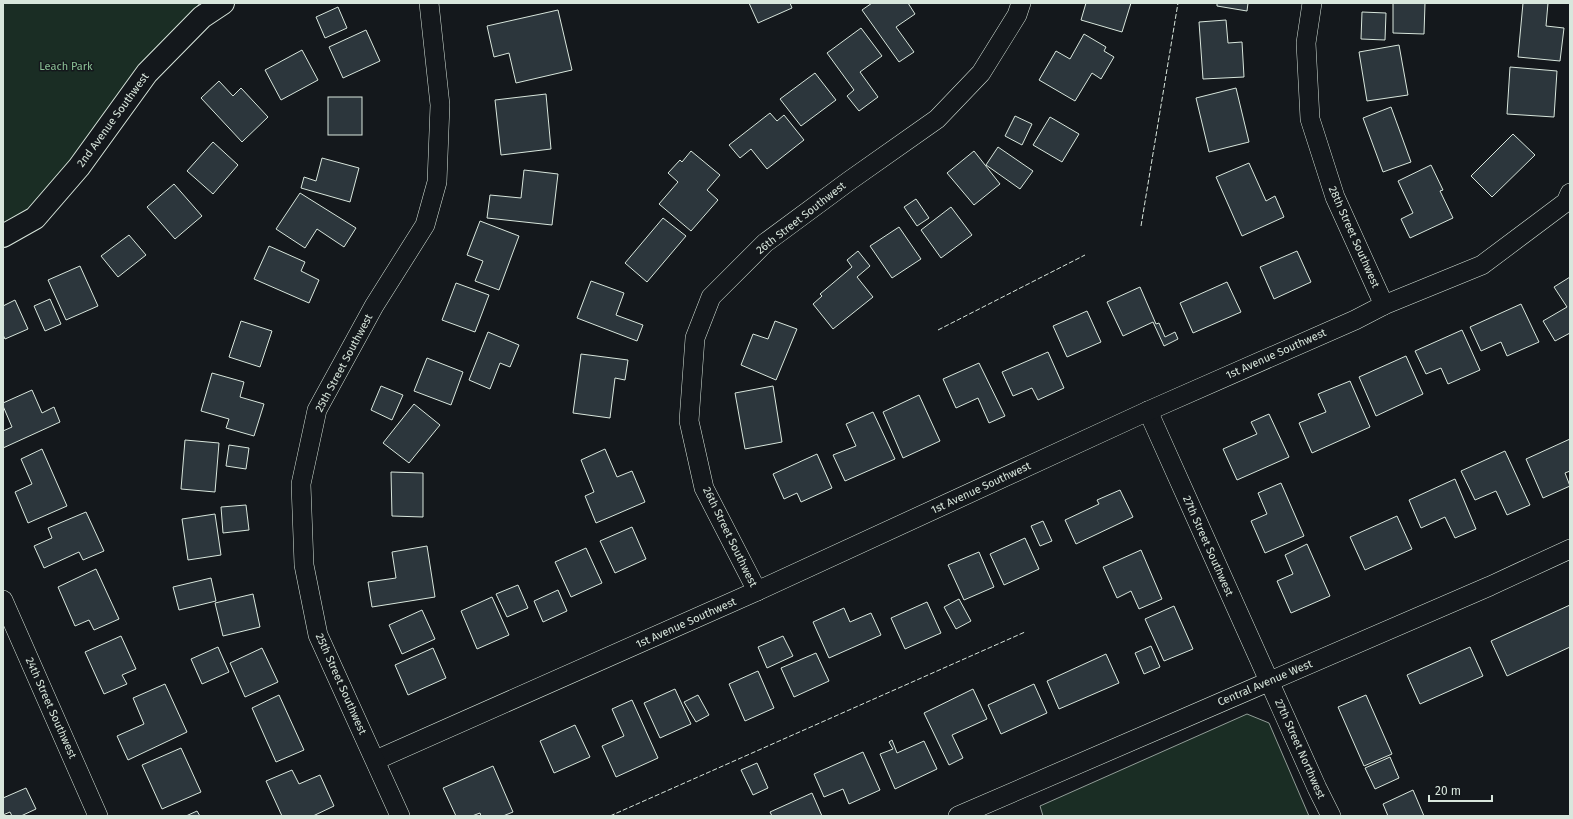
<svg xmlns="http://www.w3.org/2000/svg" width="1573" height="819" viewBox="0 0 1573 819" font-family="'Fira Sans',sans-serif">
	<style>
		.green { fill: #1a2d24; stroke: #939e99 }
		.building { fill: #2c363c; stroke: #d8e6dc }
		.lines { fill: none; stroke-linecap: round; stroke-linejoin: round }
		.minor-casing { stroke: #d8e6dc; stroke-width: 20 }
		.tertiary-casing { stroke: #d8e6dc; stroke-width: 24 }
		.minor { stroke: #14181c; stroke-width: 19 }
		.tertiary { stroke: #14181c; stroke-width: 22 }
		.fence { stroke: #d8e6dc; stroke-width: 1; stroke-dasharray: 5 2; stroke-linecap: butt }
		.labels { text-anchor: middle; dominant-baseline: central; stroke-width: 3; stroke-linejoin: round; paint-order: stroke }
		.park-label { font-size: 11px; fill: #8ac095; stroke: #14181c }
		.street-label { font-size: 11px; fill: #d8e6dc; stroke: #14181c }
	</style>
	<rect width="100%" height="100%" fill="#14181c"/>
	<g class="green">
		<path d="M 3,3 L 200,3 L 29,212 L 3,225 Z"/>
		<path d="M 1247,714 L 1269,723 L 1309,816 L 1043,816 L 1040,806 Z"/>
	</g>
	<g class="building">
		<path d="M 749,3 L 790,3 L 792,8 L 758,23 Z"/>
		<path d="M 872,3 L 908,3 L 915,14 L 896,27 L 914,52 L 899,62 L 862,10 Z"/>
		<path d="M 1086,3 L 1131,3 L 1122,32 L 1081,20 Z"/>
		<path d="M 1217,3 L 1248,3 L 1247,11 L 1217,6 Z"/>
		<path d="M 1393,3 L 1425,3 L 1424,34 L 1393,33 Z"/>
		<path d="M 1523,3 L 1548,3 L 1546,26 L 1564,28 L 1560,61 L 1518,57 Z"/>
		<path d="M 338,7 L 347,28 L 325,38 L 316,17 Z"/>
		<path d="M 558,10 L 572,70 L 516,83 L 509,53 L 494,57 L 487,26 Z"/>
		<path d="M 1362,12 L 1386,13 L 1385,40 L 1361,39 Z"/>
		<path d="M 1226,20 L 1228,43 L 1242,42 L 1244,77 L 1203,79 L 1199,22 Z"/>
		<path d="M 861,28 L 882,56 L 860,72 L 878,97 L 859,111 L 847,96 L 854,90 L 827,53 Z"/>
		<path d="M 366,30 L 380,61 L 343,78 L 329,47 Z"/>
		<path d="M 1084,34 L 1106,47 L 1104,51 L 1114,57 L 1101,79 L 1092,73 L 1075,101 L 1039,80 L 1056,51 L 1070,59 Z"/>
		<path d="M 1399,45 L 1408,95 L 1367,101 L 1359,52 Z"/>
		<path d="M 302,50 L 318,80 L 281,100 L 265,70 Z"/>
		<path d="M 1510,67 L 1557,71 L 1554,117 L 1507,114 Z"/>
		<path d="M 815,73 L 836,100 L 801,126 L 780,99 Z"/>
		<path d="M 219,81 L 233,96 L 241,88 L 268,117 L 242,142 L 201,98 Z"/>
		<path d="M 1236,88 L 1249,142 L 1209,152 L 1196,98 Z"/>
		<path d="M 546,94 L 551,149 L 501,155 L 495,100 Z"/>
		<rect x="328" y="97" width="34" height="38"/>
		<path d="M 1391,107 L 1411,162 L 1383,172 L 1363,118 Z"/>
		<path d="M 770,113 L 777,121 L 784,115 L 804,140 L 767,169 L 751,149 L 740,158 L 729,145 Z"/>
		<path d="M 1015,116 L 1032,124 L 1022,145 L 1005,136 Z"/>
		<path d="M 1050,117 L 1079,134 L 1062,162 L 1033,145 Z"/>
		<path d="M 1513,134 L 1535,155 L 1492,197 L 1471,176 Z"/>
		<path d="M 213,142 L 238,165 L 213,194 L 187,171 Z"/>
		<path d="M 998,147 L 1033,171 L 1020,189 L 986,165 Z"/>
		<path d="M 691,151 L 720,175 L 707,190 L 718,200 L 691,231 L 659,204 L 678,182 L 668,173 L 680,160 L 682,162 Z"/>
		<path d="M 974,151 L 1000,184 L 974,205 L 947,173 Z"/>
		<path d="M 322,158 L 359,168 L 350,202 L 301,188 L 304,177 L 316,181 Z"/>
		<path d="M 1249,163 L 1266,201 L 1275,196 L 1284,217 L 1242,236 L 1216,177 Z"/>
		<path d="M 1431,165 L 1443,190 L 1440,191 L 1453,218 L 1410,238 L 1401,219 L 1413,213 L 1398,181 Z"/>
		<path d="M 524,170 L 558,174 L 552,225 L 487,218 L 490,195 L 521,198 Z"/>
		<path d="M 174,184 L 202,216 L 175,239 L 147,207 Z"/>
		<path d="M 300,193 L 356,228 L 344,247 L 317,229 L 305,248 L 276,229 Z"/>
		<path d="M 916,199 L 929,218 L 917,226 L 904,207 Z"/>
		<path d="M 951,207 L 972,235 L 941,258 L 921,230 Z"/>
		<path d="M 663,218 L 686,236 L 647,282 L 625,263 Z"/>
		<path d="M 480,221 L 519,236 L 499,290 L 475,281 L 483,261 L 467,255 Z"/>
		<path d="M 899,227 L 921,259 L 892,278 L 870,246 Z"/>
		<path d="M 129,235 L 146,255 L 118,277 L 101,256 Z"/>
		<path d="M 269,246 L 305,262 L 301,271 L 319,280 L 309,303 L 254,279 Z"/>
		<path d="M 858,251 L 870,266 L 857,277 L 873,297 L 833,329 L 813,304 L 822,296 L 820,294 L 852,267 L 847,260 Z"/>
		<path d="M 1297,251 L 1311,282 L 1274,299 L 1260,267 Z"/>
		<path d="M 80,266 L 98,306 L 66,320 L 48,280 Z"/>
		<path d="M 1570,277 L 1570,333 L 1555,341 L 1543,321 L 1567,307 L 1554,287 Z"/>
		<path d="M 591,281 L 624,293 L 616,315 L 643,325 L 637,341 L 577,318 Z"/>
		<path d="M 1227,282 L 1241,312 L 1193,333 L 1180,303 Z"/>
		<path d="M 456,283 L 489,295 L 475,332 L 442,320 Z"/>
		<path d="M 1140,287 L 1156,324 L 1159,323 L 1165,337 L 1175,332 L 1178,339 L 1164,346 L 1153,322 L 1123,336 L 1107,302 Z"/>
		<path d="M 50,299 L 61,324 L 45,331 L 34,306 Z"/>
		<path d="M 15,300 L 28,329 L 5,339 L 3,335 L 3,306 Z"/>
		<path d="M 1521,304 L 1539,342 L 1507,356 L 1501,342 L 1481,351 L 1470,327 Z"/>
		<path d="M 1087,311 L 1101,342 L 1067,357 L 1053,326 Z"/>
		<path d="M 241,321 L 272,331 L 260,367 L 229,357 Z"/>
		<path d="M 775,321 L 797,329 L 776,380 L 741,365 L 753,334 L 768,339 Z"/>
		<path d="M 1462,330 L 1480,370 L 1448,384 L 1441,368 L 1426,374 L 1415,351 Z"/>
		<path d="M 488,332 L 519,345 L 510,367 L 500,363 L 490,389 L 469,380 Z"/>
		<path d="M 1048,352 L 1064,388 L 1038,400 L 1032,388 L 1013,396 L 1002,372 Z"/>
		<path d="M 581,354 L 628,360 L 625,380 L 615,378 L 610,418 L 573,413 Z"/>
		<path d="M 1406,356 L 1423,394 L 1376,416 L 1359,377 Z"/>
		<path d="M 427,358 L 463,372 L 451,405 L 414,391 Z"/>
		<path d="M 979,363 L 1005,416 L 989,423 L 978,398 L 956,408 L 943,379 Z"/>
		<path d="M 212,373 L 244,382 L 240,397 L 264,404 L 254,436 L 226,428 L 229,419 L 201,411 Z"/>
		<path d="M 1350,381 L 1370,427 L 1312,453 L 1299,423 L 1326,412 L 1318,394 Z"/>
		<path d="M 381,386 L 403,395 L 392,420 L 371,410 Z"/>
		<path d="M 773,386 L 782,442 L 745,449 L 735,393 Z"/>
		<path d="M 32,390 L 42,413 L 54,407 L 60,422 L 3,448 L 3,431 L 12,427 L 3,406 L 3,403 Z"/>
		<path d="M 919,395 L 940,441 L 903,458 L 883,412 Z"/>
		<path d="M 414,404 L 440,425 L 409,463 L 383,443 Z"/>
		<path d="M 873,412 L 895,459 L 845,481 L 833,455 L 856,446 L 846,424 Z"/>
		<path d="M 1269,414 L 1289,457 L 1237,480 L 1223,449 L 1257,434 L 1251,422 Z"/>
		<path d="M 1570,439 L 1570,471 L 1565,473 L 1570,486 L 1543,498 L 1526,459 Z"/>
		<path d="M 185,440 L 219,443 L 215,492 L 181,489 Z"/>
		<path d="M 229,445 L 249,448 L 246,469 L 226,466 Z"/>
		<path d="M 42,449 L 67,506 L 28,523 L 15,492 L 32,484 L 21,459 Z"/>
		<path d="M 605,449 L 617,477 L 632,471 L 645,502 L 596,523 L 585,496 L 594,492 L 581,460 Z"/>
		<path d="M 1505,451 L 1530,505 L 1507,515 L 1496,491 L 1475,500 L 1461,471 Z"/>
		<path d="M 817,454 L 832,488 L 801,502 L 797,493 L 784,499 L 773,474 Z"/>
		<path d="M 391,472 L 423,473 L 423,517 L 392,516 Z"/>
		<path d="M 1455,479 L 1476,529 L 1455,538 L 1445,517 L 1421,528 L 1409,500 Z"/>
		<path d="M 1281,483 L 1304,536 L 1265,553 L 1251,521 L 1267,514 L 1258,493 Z"/>
		<path d="M 1120,490 L 1133,517 L 1076,544 L 1065,520 L 1099,504 L 1097,500 Z"/>
		<path d="M 246,505 L 249,530 L 223,533 L 221,507 Z"/>
		<path d="M 86,512 L 104,551 L 83,560 L 79,552 L 44,568 L 34,546 L 52,538 L 48,528 Z"/>
		<path d="M 215,514 L 221,555 L 188,560 L 182,519 Z"/>
		<path d="M 1397,516 L 1412,549 L 1365,570 L 1350,537 Z"/>
		<path d="M 1043,521 L 1052,541 L 1040,546 L 1031,526 Z"/>
		<path d="M 632,527 L 646,559 L 615,573 L 600,541 Z"/>
		<path d="M 1025,538 L 1039,569 L 1004,585 L 990,554 Z"/>
		<path d="M 1307,544 L 1330,596 L 1291,613 L 1277,581 L 1293,574 L 1285,555 Z"/>
		<path d="M 427,546 L 435,597 L 372,607 L 368,582 L 396,578 L 392,552 Z"/>
		<path d="M 586,548 L 602,583 L 571,597 L 555,562 Z"/>
		<path d="M 1141,550 L 1162,599 L 1139,609 L 1131,591 L 1117,598 L 1103,567 Z"/>
		<path d="M 979,552 L 994,587 L 964,600 L 948,565 Z"/>
		<path d="M 96,569 L 119,619 L 94,630 L 89,620 L 75,626 L 58,587 Z"/>
		<path d="M 211,578 L 216,601 L 179,610 L 173,587 Z"/>
		<path d="M 518,585 L 528,608 L 507,617 L 496,594 Z"/>
		<path d="M 558,590 L 567,611 L 543,622 L 534,601 Z"/>
		<path d="M 253,594 L 260,627 L 223,636 L 215,603 Z"/>
		<path d="M 492,597 L 509,635 L 477,649 L 461,611 Z"/>
		<path d="M 959,599 L 971,621 L 956,629 L 944,607 Z"/>
		<path d="M 927,602 L 941,633 L 905,649 L 891,618 Z"/>
		<path d="M 1570,605 L 1570,647 L 1507,676 L 1491,641 Z"/>
		<path d="M 1174,606 L 1193,649 L 1164,661 L 1145,619 Z"/>
		<path d="M 844,608 L 850,622 L 871,613 L 881,635 L 829,658 L 813,622 Z"/>
		<path d="M 422,610 L 435,639 L 402,654 L 389,625 Z"/>
		<path d="M 121,636 L 136,669 L 122,675 L 127,684 L 104,694 L 85,652 Z"/>
		<path d="M 783,636 L 793,656 L 767,668 L 758,647 Z"/>
		<path d="M 1151,646 L 1160,667 L 1144,674 L 1135,653 Z"/>
		<path d="M 218,647 L 229,672 L 202,684 L 191,659 Z"/>
		<path d="M 1470,647 L 1483,676 L 1420,704 L 1407,675 Z"/>
		<path d="M 262,648 L 278,682 L 245,697 L 230,663 Z"/>
		<path d="M 433,648 L 446,678 L 408,695 L 395,665 Z"/>
		<path d="M 816,653 L 829,681 L 794,697 L 781,668 Z"/>
		<path d="M 1106,654 L 1119,683 L 1059,709 L 1047,681 Z"/>
		<path d="M 758,671 L 774,708 L 745,721 L 729,684 Z"/>
		<path d="M 165,684 L 187,732 L 128,760 L 117,736 L 144,724 L 133,698 Z"/>
		<path d="M 1034,684 L 1047,713 L 1001,734 L 988,705 Z"/>
		<path d="M 675,689 L 691,724 L 660,738 L 644,703 Z"/>
		<path d="M 973,689 L 987,719 L 952,735 L 963,758 L 949,765 L 924,713 Z"/>
		<path d="M 279,695 L 304,750 L 276,762 L 252,708 Z"/>
		<path d="M 698,695 L 709,715 L 696,722 L 684,702 Z"/>
		<path d="M 1366,695 L 1392,754 L 1364,766 L 1338,707 Z"/>
		<path d="M 632,700 L 658,758 L 616,777 L 602,746 L 624,736 L 612,709 Z"/>
		<path d="M 575,725 L 590,757 L 554,773 L 540,741 Z"/>
		<path d="M 892,740 L 897,753 L 924,741 L 937,769 L 895,789 L 880,754 L 893,749 L 889,742 Z"/>
		<path d="M 181,748 L 201,792 L 162,809 L 142,765 Z"/>
		<path d="M 863,752 L 880,790 L 849,804 L 843,789 L 824,797 L 814,774 Z"/>
		<path d="M 1390,757 L 1399,778 L 1375,789 L 1365,768 Z"/>
		<path d="M 757,763 L 768,788 L 753,795 L 741,770 Z"/>
		<path d="M 493,766 L 513,812 L 503,816 L 481,816 L 480,813 L 472,816 L 456,816 L 443,788 Z"/>
		<path d="M 292,770 L 299,784 L 320,775 L 334,806 L 313,816 L 282,816 L 266,781 Z"/>
		<path d="M 26,788 L 36,809 L 21,816 L 12,816 L 10,812 L 3,815 L 3,798 Z"/>
		<path d="M 1413,790 L 1424,816 L 1388,816 L 1383,804 Z"/>
		<path d="M 812,793 L 822,816 L 772,816 L 770,812 Z"/>
		<path d="M 197,811 L 200,816 L 186,816 Z"/>
	</g>
	<g class="lines">
		<defs>
			<g id="minor">
				<path d="M 1312,3 L 1306,43 L 1310,119 L 1335,197 L 1384,305"/>
				<path d="M 1148,411 L 1317,788 L 1331,816"/>
				<path d="M 757,591 L 704,488 L 689,421 L 695,338 L 711,297 L 765,243 L 849,181 L 937,119 L 981,73 L 1017,15 L 1021,3"/>
				<path d="M 3,600 L 98,816"/>
				<path d="M 376,760 L 757,591 L 1148,411 L 1355,320 L 1384,305 L 1482,265 L 1566,202 L 1570,193"/>
				<path d="M 400,816 L 318,635 L 304,565 L 301,484 L 317,410 L 374,306 L 425,225 L 437,182 L 440,105 L 429,3"/>
				<path d="M 958,816 L 1490,586 L 1570,549"/>
			</g>
			<path id="tertiary" d="M 3,236 L 35,218 L 79,167 L 147,73 L 202,17 L 223,3"/>
		</defs>
		<use href="#minor" class="minor-casing"/>
		<use href="#tertiary" class="tertiary-casing"/>
		<use href="#minor" class="minor"/>
		<use href="#tertiary" class="tertiary"/>
		<g class="fence">
			<path d="M 1141,226 L 1178,3"/>
			<path d="M 938,330 L 1085,255"/>
			<path d="M 610,816 L 1025,632"/>
		</g>
	</g>
	<g class="labels">
		<g class="park-label">
			<text x="66" y="66">Leach Park</text>
		</g>
		<g class="street-label">
			<text transform="translate(113 120) rotate(-54)">2nd Avenue Southwest</text>
			<text transform="translate(801 218) rotate(-38)">26th Street Southwest</text>
			<text transform="translate(1354 237) rotate(66)">28th Street Southwest</text>
			<text transform="translate(1276 354) rotate(-24)">1st Avenue Southwest</text>
			<text transform="translate(344 363) rotate(-62)">25th Street Southwest</text>
			<text transform="translate(981 488) rotate(-25)">1st Avenue Southwest</text>
			<text transform="translate(730 537) rotate(64)">26th Street Southwest</text>
			<text transform="translate(1208 546) rotate(66)">27th Street Southwest</text>
			<text transform="translate(686 623) rotate(-24)">1st Avenue Southwest</text>
			<text transform="translate(1265 683) rotate(-23)">Central Avenue West</text>
			<text transform="translate(341 684) rotate(66)">25th Street Southwest</text>
			<text transform="translate(51 708) rotate(66)">24th Street Southwest</text>
			<text transform="translate(1300 749) rotate(66)">27th Street Northwest</text>
		</g>
	</g>
	<rect width="1573" height="819" fill="none" stroke="#d8e6dc" stroke-width="8"/>
	<path d="M1429 795v6h63v-6" fill="none" stroke="#d8e6dc" stroke-width="2"/>
	<text x="1435" y="795" font-size="12" fill="#d8e6dc" stroke="#14181c" stroke-width="3" paint-order="stroke">20 m</text>
</svg>
